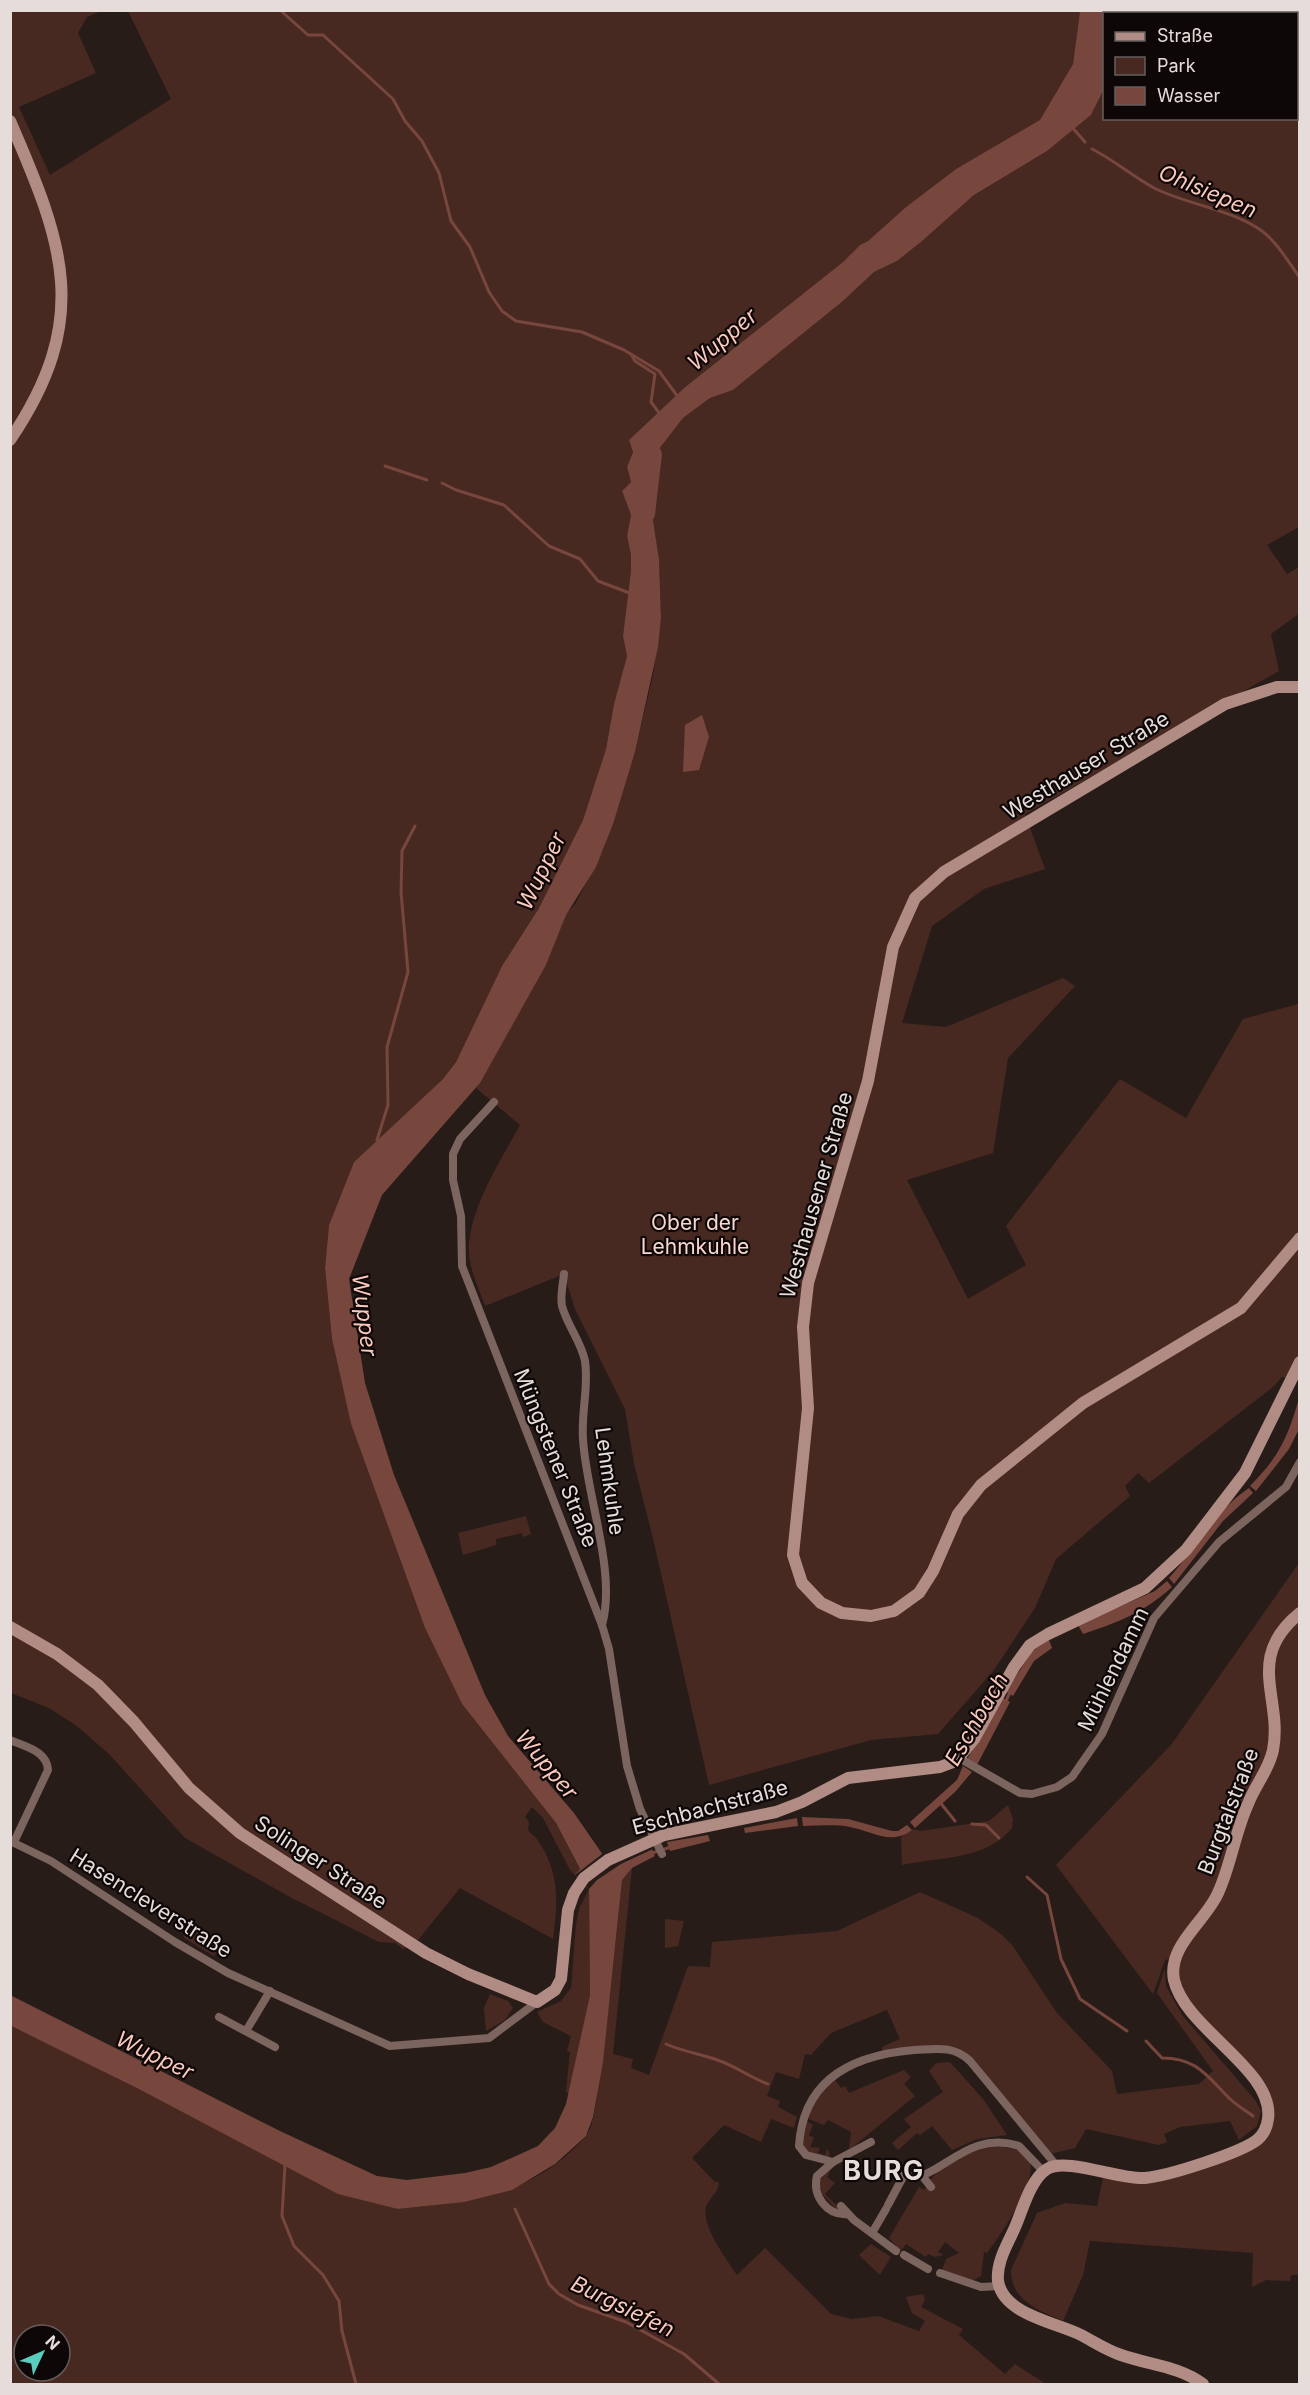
<svg xmlns="http://www.w3.org/2000/svg" width="1310" height="2395" viewBox="0 0 1310 2395" font-family="Inter,sans-serif">
	<style>
		.green { fill: #482922; fill-rule: evenodd }
		.water { fill: #77463c }
		.pier { fill: #281c19 }
		.lines { fill: none; stroke-linecap: round; stroke-linejoin: round }
		.stream { stroke: #77463c; stroke-width: 3 }
		.river { stroke: #77463c; stroke-width: 16 }
		.minor { stroke: #7c645f; stroke-width: 8 }
		.secondary { stroke: #b18c84; stroke-width: 12 }
		.labels { text-anchor: middle; dominant-baseline: central; stroke-width: 4.5; stroke-linejoin: round; paint-order: stroke }
		.street-label { font-size: 21px; fill: #e6dddb; stroke: #0d0807 }
		.park-label { font-size: 21px; fill: #f9d6cf; stroke: #0d0807 }
		.water-label { font-size: 22px; font-style: italic; fill: #fac8bd; stroke: #0d0807 }
		.district-label { font-size: 27px; font-weight: bold; letter-spacing: 1.5px; fill: #e6dddb; stroke: #0d0807 }
	</style>
	<rect width="100%" height="100%" fill="#281c19"/>
	<g class="green">
		<path d="M 10,11 L 101,11 L 87,17 L 78,33 L 96,73 L 19,107 L 50,175 L 171,99 L 128,11 L 1080,11 L 1073,64 L 1041,120 L 956,169 L 906,207 L 868,241 L 860,245 L 843,262 L 684,388 L 629,440 L 633,452 L 627,467 L 631,482 L 622,491 L 631,515 L 627,536 L 631,555 L 631,570 L 623,636 L 627,656 L 614,704 L 606,749 L 583,820 L 539,908 L 502,966 L 456,1062 L 443,1079 L 354,1162 L 329,1225 L 325,1268 L 332,1339 L 351,1424 L 425,1628 L 462,1704 L 556,1823 L 580,1870 L 575,1875 L 570,1870 L 543,1818 L 532,1807 L 525,1817 L 529,1822 L 528,1829 C 530,1834 534,1835 537,1839 C 560,1872 558,1902 553,1939 L 460,1888 L 414,1945 L 403,1949 L 395,1943 L 379,1942 L 290,1897 L 185,1838 L 110,1755 L 77,1726 L 49,1708 L 11,1693 Z"/>
		<path d="M 1113,11 L 1299,11 L 1299,527 L 1267,545 L 1287,574 L 1299,567 L 1300,613 L 1271,634 L 1279,671 L 1025,814 L 1045,869 L 984,889 L 932,926 L 902,1023 L 946,1027 L 1063,978 L 1075,986 L 1008,1058 L 993,1153 L 907,1180 L 968,1299 L 1026,1265 L 1006,1226 L 1120,1079 L 1186,1118 L 1243,1019 L 1298,1004 L 1299,997 L 1300,1352 L 1287,1378 L 1282,1377 L 1273,1387 L 1149,1483 L 1138,1473 L 1125,1486 L 1130,1496 L 1056,1559 L 1035,1608 L 994,1670 L 938,1734 L 871,1740 L 709,1785 L 652,1534 L 634,1464 L 625,1409 L 575,1309 L 564,1274 L 485,1306 C 478,1286 467,1265 469,1243 C 474,1200 500,1162 520,1125 L 476,1088 L 546,965 L 566,914 L 576,903 L 603,850 L 635,752 L 653,675 L 661,618 L 659,559 L 648,488 L 656,453 L 683,418 L 710,398 L 733,390 L 843,301 L 874,272 L 897,261 L 921,242 L 974,195 L 1047,151 L 1091,115 L 1104,89 L 1104,118 L 1296,118 L 1296,14 L 1114,14 Z"/>
		<path d="M 526,1516 L 531,1534 L 523,1537 L 522,1533 L 496,1539 L 496,1545 L 463,1555 L 458,1533 Z"/>
		<path d="M 1299,1563 L 1299,2275 L 1291,2275 L 1290,2281 L 1266,2280 L 1252,2287 L 1253,2253 L 1090,2241 L 1083,2275 L 1063,2321 C 1039,2310 1011,2301 1011,2270 L 1037,2213 L 1065,2203 L 1097,2206 L 1104,2174 L 1145,2178 L 1194,2165 L 1262,2134 L 1265,2100 L 1181,1998 L 1176,1957 L 1165,1960 L 1153,1994 L 1056,1865 L 1171,1745 Z"/>
		<path d="M 1008,1805 L 1013,1819 L 1012,1828 C 986,1860 940,1857 902,1865 L 901,1837 L 913,1829 L 921,1831 L 989,1821 Z"/>
		<path d="M 632,1868 L 613,2054 L 633,2059 L 631,2068 L 649,2075 L 688,1966 L 710,1967 L 712,1942 L 837,1931 L 920,1892 L 978,1918 L 1001,1934 L 1012,1945 L 1057,2013 L 1112,2071 L 1117,2094 L 1199,2084 L 1213,2071 L 1157,1993 L 1165,1968 L 1166,1986 L 1182,2015 L 1255,2100 L 1261,2111 L 1257,2126 L 1239,2140 L 1230,2121 L 1180,2127 L 1164,2134 L 1167,2142 L 1159,2145 L 1086,2129 L 1075,2148 L 1046,2155 L 957,2051 L 883,2053 L 882,2047 L 900,2039 L 887,2010 L 831,2033 L 811,2055 L 805,2054 L 799,2079 L 776,2072 L 767,2096 L 780,2101 L 778,2107 L 797,2117 L 794,2128 L 771,2119 L 761,2142 L 724,2125 L 692,2158 L 715,2182 L 719,2182 C 719,2192 709,2198 706,2207 C 701,2226 727,2260 737,2275 L 765,2248 L 831,2314 L 852,2319 L 878,2316 L 919,2331 L 925,2321 L 912,2313 L 906,2297 L 923,2294 L 925,2300 L 921,2307 L 963,2329 L 959,2335 L 1005,2374 L 1015,2364 L 1046,2384 L 11,2384 L 10,2026 L 398,2209 C 469,2201 534,2196 585,2137 C 595,2125 596,2100 598,2084 C 609,2016 615,1948 622,1879 ZM 24,2335 L 60,2335 L 60,2371 L 24,2371 Z"/>
		<path d="M 589,1889 L 590,1995 L 569,2094 L 566,2092 L 570,2052 L 567,2051 L 571,2036 L 543,2022 L 537,2012 L 561,2001 L 571,1988 L 576,1924 L 579,1909 Z"/>
		<path d="M 665,1919 L 684,1921 L 678,1946 L 665,1948 Z"/>
		<path d="M 188,1922 L 222,1941 L 214,1956 L 184,1938 L 183,1931 Z"/>
		<path d="M 490,1994 L 508,2001 L 513,2008 L 505,2020 L 486,2031 L 484,2008 Z"/>
		<path d="M 950,2062 L 983,2099 L 1007,2135 L 977,2139 L 952,2150 L 932,2126 L 920,2135 L 917,2133 L 898,2150 L 892,2143 L 911,2127 L 904,2119 L 943,2092 L 929,2071 L 936,2063 Z"/>
		<path d="M 904,2070 L 911,2077 L 904,2084 L 915,2096 L 849,2150 L 851,2132 L 828,2120 L 824,2125 L 804,2117 L 833,2077 L 841,2088 L 845,2086 L 849,2093 Z"/>
		<path d="M 804,2120 L 813,2125 L 809,2135 L 814,2138 L 810,2147 L 820,2148 L 818,2153 L 825,2155 L 827,2149 L 830,2154 L 828,2158 L 808,2153 L 803,2148 Z"/>
		<path d="M 995,2146 C 1007,2148 1021,2148 1029,2159 C 1040,2177 999,2238 987,2253 L 984,2252 L 981,2276 L 972,2281 L 942,2270 L 946,2259 L 959,2253 L 945,2242 L 938,2252 L 944,2255 L 935,2257 L 928,2254 L 926,2257 L 906,2244 L 901,2251 L 889,2238 L 919,2187 L 924,2190 C 940,2162 965,2152 995,2146 Z"/>
		<path d="M 832,2167 L 827,2177 L 835,2183 L 825,2194 L 839,2208 L 837,2210 L 822,2194 L 819,2181 Z"/>
		<path d="M 871,2244 L 891,2257 L 880,2275 L 859,2255 Z"/>
	</g>
	<g class="water">
		<path d="M 1080,11 L 1113,11 L 1114,13 L 1104,14 L 1104,89 L 1091,115 L 1047,151 L 974,195 L 921,242 L 897,261 L 874,272 L 843,301 L 733,390 L 710,398 L 683,418 L 656,453 L 648,488 L 659,559 L 661,618 L 658,647 L 635,752 L 613,824 L 596,867 L 566,915 L 546,965 L 480,1083 L 382,1195 L 349,1279 L 365,1383 L 394,1475 L 485,1695 L 508,1736 L 574,1813 L 612,1868 L 653,1849 L 655,1856 L 632,1868 L 622,1880 L 603,2062 L 593,2117 L 586,2136 L 555,2164 L 512,2190 L 464,2202 L 398,2209 L 338,2194 L 137,2088 L 11,2026 L 10,1995 L 280,2131 L 377,2176 L 407,2180 L 465,2173 L 491,2167 L 538,2146 L 555,2128 L 566,2104 L 590,1995 L 589,1889 L 575,1875 L 580,1869 L 556,1823 L 462,1704 L 425,1628 L 351,1424 L 332,1339 L 325,1268 L 329,1225 L 354,1162 L 443,1079 L 456,1062 L 502,966 L 539,908 L 583,820 L 606,749 L 614,704 L 627,656 L 623,636 L 631,570 L 631,555 L 627,536 L 631,515 L 622,491 L 631,482 L 627,467 L 633,452 L 629,440 L 684,388 L 843,262 L 860,245 L 868,241 L 906,207 L 956,169 L 1040,120 L 1073,64 Z"/>
		<path d="M 702,715 L 709,737 L 699,770 L 683,772 L 685,725 Z"/>
		<path d="M 1299,1398 L 1299,1429 L 1289,1449 L 1256,1491 L 1250,1486 C 1279,1457 1288,1437 1299,1398 Z"/>
		<path d="M 1249,1488 L 1253,1493 L 1223,1521 L 1174,1584 L 1169,1578 C 1195,1549 1216,1510 1249,1488 Z"/>
		<path d="M 1167,1581 L 1172,1587 C 1143,1613 1119,1622 1083,1634 L 1078,1625 L 1155,1591 Z"/>
		<path d="M 1049,1640 L 1052,1648 L 1034,1661 L 1013,1696 L 1006,1692 L 1032,1651 Z"/>
		<path d="M 1003,1698 L 1010,1702 L 977,1765 L 967,1759 Z"/>
		<path d="M 963,1766 L 972,1772 L 955,1792 L 915,1828 L 910,1822 L 957,1780 Z"/>
		<path d="M 802,1817 L 848,1819 L 892,1831 L 898,1831 L 907,1825 L 912,1830 C 891,1846 872,1831 850,1827 C 835,1824 818,1826 803,1826 Z"/>
		<path d="M 797,1818 L 798,1826 L 745,1833 L 744,1828 Z"/>
		<path d="M 708,1835 L 710,1841 L 670,1851 L 667,1842 Z"/>
	</g>
	<path class="pier" d="M 652,1846 L 658,1855 L 655,1856 L 652,1849 L 624,1862 L 597,1880 L 589,1889 L 575,1875 L 606,1851 L 613,1865 Z"/>
	<g class="lines">
		<g class="stream">
			<path d="M 280,10 L 308,35 L 323,35 L 393,99 L 405,121 L 422,141 L 439,173 L 451,221 L 470,247 L 489,292 L 502,311 L 516,321 L 582,332 L 624,350 L 659,371 L 678,397"/>
			<path d="M 1071,126 L 1085,142"/>
			<path d="M 1092,149 C 1114,160 1132,176 1154,188 C 1188,205 1231,209 1262,231 C 1277,242 1289,263 1300,278"/>
			<path d="M 632,356 L 635,361 L 655,374 L 651,402 L 660,414"/>
			<path d="M 385,466 L 427,480"/>
			<path d="M 442,483 L 456,490 L 504,505 L 549,546 L 580,559 L 598,581 L 632,594"/>
			<path d="M 377,1140 L 388,1105 L 387,1047 L 408,972 L 401,892 L 402,851 L 415,826"/>
			<path d="M 1005,1703 L 1011,1690"/>
			<path d="M 939,1801 L 955,1821"/>
			<path d="M 972,1824 L 986,1825 L 999,1838"/>
			<path d="M 652,1853 L 671,1847"/>
			<path d="M 1027,1877 L 1047,1895 L 1061,1959 L 1080,1999 L 1127,2031"/>
			<path d="M 1146,2041 L 1162,2058 C 1197,2058 1207,2076 1229,2098 C 1236,2105 1245,2110 1253,2116"/>
			<path d="M 666,2044 C 684,2052 702,2054 720,2061 C 737,2067 751,2078 768,2084"/>
			<path d="M 285,2165 L 282,2216 L 294,2246 L 323,2275 L 339,2301 L 342,2331 L 356,2384"/>
			<path d="M 515,2209 L 549,2284 L 559,2294 L 578,2305 L 626,2322 L 684,2354 L 719,2384"/>
		</g>
		<path class="river" d="M 647,514 L 654,454"/>
		<g class="minor">
			<path d="M 494,1102 L 460,1139 L 453,1154 L 453,1180 L 461,1216 L 462,1266 L 602,1625 L 609,1649 L 627,1766 L 640,1809 L 662,1854"/>
			<path d="M 564,1274 C 563,1284 560,1296 562,1306 C 567,1325 581,1341 585,1361 C 589,1386 581,1413 583,1439 C 586,1495 617,1572 602,1625"/>
			<path d="M 10,1740 C 26,1747 47,1751 48,1770 L 14,1842"/>
			<path d="M 959,1758 L 1020,1793 L 1032,1794 L 1057,1787 L 1072,1777 L 1102,1734 L 1154,1618 L 1219,1542 L 1286,1487 L 1300,1462"/>
			<path d="M 10,1841 L 51,1861 L 175,1942 L 228,1973 L 390,2046 L 489,2038 L 537,2002"/>
			<path d="M 219,2017 L 275,2047"/>
			<path d="M 246,2031 L 270,1991"/>
			<path d="M 833,2162 L 806,2155 L 799,2146 C 803,2079 853,2055 914,2050 C 936,2049 953,2045 970,2061 L 1056,2165"/>
			<path d="M 923,2177 L 931,2187"/>
			<path d="M 888,2205 L 904,2175 C 937,2187 963,2128 1019,2146 L 1043,2171"/>
			<path d="M 841,2206 L 854,2220 L 896,2251"/>
			<path d="M 848,2214 C 827,2216 812,2196 817,2176 L 833,2162 L 871,2142"/>
			<path d="M 872,2233 L 886,2209"/>
			<path d="M 904,2255 L 928,2269"/>
			<path d="M 940,2273 L 981,2287 L 999,2286"/>
		</g>
		<g class="secondary">
			<path d="M 10,121 C 64,245 92,319 10,440"/>
			<path d="M 1300,687 L 1277,687 L 1225,704 L 944,872 L 915,898 L 893,947 L 868,1081 L 808,1283 L 803,1327 L 808,1408 L 793,1555 L 802,1583 L 821,1603 L 842,1613 L 871,1616 L 894,1611 L 919,1593 L 933,1571 L 958,1514 L 981,1485 L 1083,1403 L 1241,1308 L 1300,1238"/>
			<path d="M 10,1627 L 57,1654 L 98,1685 L 134,1722 L 189,1788 L 240,1833 L 426,1953 L 468,1974 L 537,2002 L 555,1990 L 561,1979 L 568,1910 L 574,1893 L 584,1878 L 608,1860 L 664,1835 L 776,1812 L 802,1802 L 848,1778 L 940,1767 L 956,1761 L 974,1739 L 1014,1667 L 1030,1645 L 1048,1634 L 1145,1588 L 1186,1550 L 1245,1473 L 1300,1362"/>
			<path d="M 1203,2384 C 1179,2366 1149,2365 1121,2355 C 1106,2350 1093,2341 1079,2334 C 1054,2322 1003,2314 998,2281 C 996,2261 1009,2242 1016,2225 C 1023,2208 1031,2179 1047,2169 C 1066,2157 1120,2180 1145,2178 C 1168,2176 1240,2153 1257,2140 C 1263,2135 1267,2127 1268,2119 C 1275,2070 1185,2029 1174,1980 C 1167,1946 1206,1921 1218,1893 C 1231,1865 1235,1832 1248,1804 C 1255,1785 1269,1770 1273,1750 C 1283,1698 1244,1658 1300,1613"/>
		</g>
	</g>
	<g class="labels">
		<g class="street-label">
			<text transform="translate(1086 765) rotate(-31)">Westhauser Straße</text>
			<text transform="translate(816 1195) rotate(-74)">Westhausener Straße</text>
			<text transform="translate(556 1458) rotate(68)">Müngstener Straße</text>
			<text transform="translate(610 1481) rotate(82)">Lehmkuhle</text>
			<text transform="translate(1113 1669) rotate(-64)">Mühlendamm</text>
			<text transform="translate(710 1807) rotate(-15)">Eschbachstraße</text>
			<text transform="translate(1228 1811) rotate(-69)">Burgtalstraße</text>
			<text transform="translate(321 1862) rotate(33)">Solinger Straße</text>
			<text transform="translate(151 1903) rotate(32)">Hasencleverstraße</text>
		</g>
		<g class="park-label">
			<text x="695" y="1222">Ober der<tspan x="695" dy="24">Lehmkuhle</tspan></text>
		</g>
		<g class="water-label">
			<text transform="translate(1208 191) rotate(23)">Ohlsiepen</text>
			<text transform="translate(722 339) rotate(-40)">Wupper</text>
			<text transform="translate(541 871) rotate(-64)">Wupper</text>
			<text transform="translate(365 1315) rotate(83)">Wupper</text>
			<text transform="translate(976 1719) rotate(-60)">Eschbach</text>
			<text transform="translate(547 1764) rotate(50)">Wupper</text>
			<text transform="translate(155 2055) rotate(26)">Wupper</text>
			<text transform="translate(623 2306) rotate(26)">Burgsiefen</text>
		</g>
		<g class="district-label">
			<text x="884" y="2170">BURG</text>
		</g>
	</g>
	<rect width="1310" height="2395" fill="none" stroke="#e6dddb" stroke-width="24"/>
	<rect x="1103" y="12" width="195" height="108" fill="#0d0807" stroke="#645d5c" stroke-width="1.5"/>
	<rect x="1115" y="32" width="30" height="9" fill="#b18c84" stroke="#645d5c" stroke-width="1.5"/>
	<text x="1157" y="42" font-size="18" fill="#e6dddb">Straße</text>
	<rect x="1115" y="57" width="30" height="18" fill="#482922" stroke="#645d5c" stroke-width="1.5"/>
	<text x="1157" y="72" font-size="18" fill="#e6dddb">Park</text>
	<rect x="1115" y="87" width="30" height="18" fill="#77463c" stroke="#645d5c" stroke-width="1.5"/>
	<text x="1157" y="102" font-size="18" fill="#e6dddb">Wasser</text>
	<g transform="translate(42 2353) rotate(46)"><circle r="28" fill="#0d0807" stroke="#645d5c" stroke-width="1.5"/>
	<path d="M0-4.5L10 22L0 15L-10 22Z" fill="#5acebd"/>
	<text y="-9" font-size="16" font-weight="bold" text-anchor="middle" fill="#e6dddb">N</text>
	</g>
</svg>
